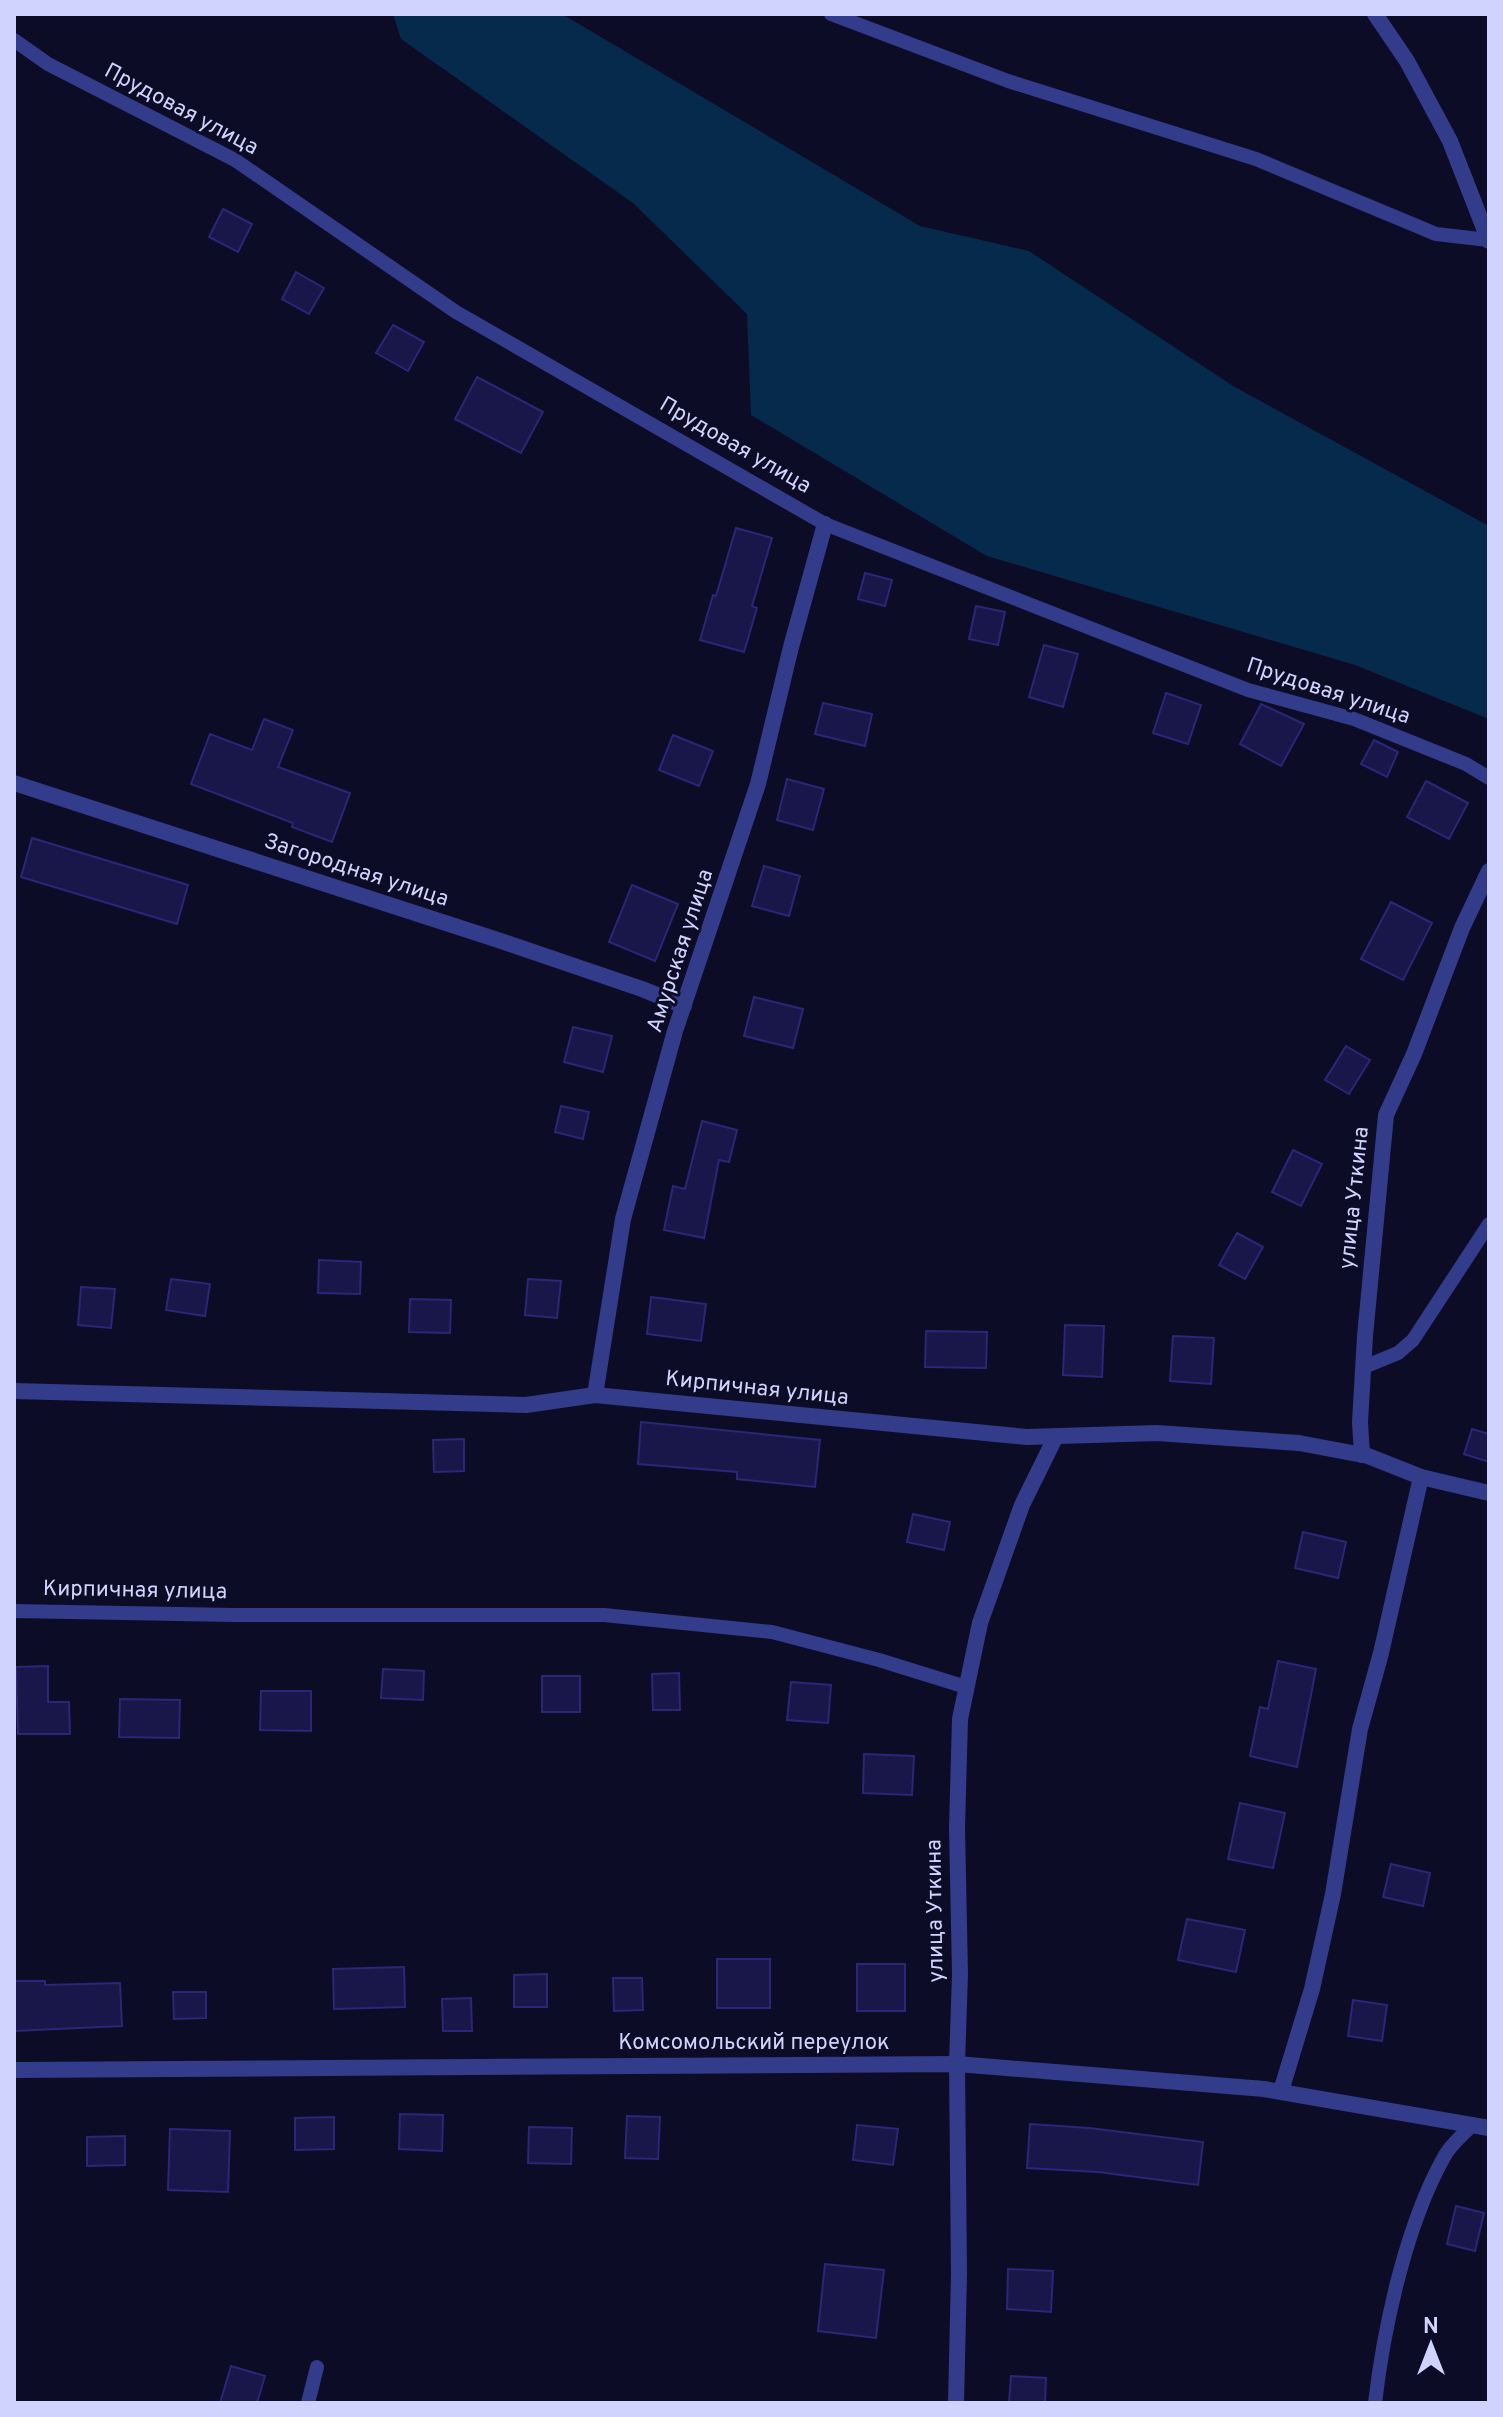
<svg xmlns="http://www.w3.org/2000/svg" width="1503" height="2417" viewBox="0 0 1503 2417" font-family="Overpass,sans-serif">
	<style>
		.water { fill: #062a4b }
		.building { fill: #191649; stroke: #2a2678; stroke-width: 2 }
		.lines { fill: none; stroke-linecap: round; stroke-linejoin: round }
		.service { stroke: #323c8a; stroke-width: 14 }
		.minor { stroke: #323c8a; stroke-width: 16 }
		.labels { text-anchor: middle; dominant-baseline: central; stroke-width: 6; stroke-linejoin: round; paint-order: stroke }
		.street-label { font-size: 22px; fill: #d1d3ff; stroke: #0d0c26 }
	</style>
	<rect width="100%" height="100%" fill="#0d0c26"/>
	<path class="water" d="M 393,14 L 562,14 L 920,226 L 1029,251 L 1233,386 L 1489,526 L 1489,719 L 1355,665 L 987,556 L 751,415 L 747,314 L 633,203 L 401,39 Z"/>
	<g class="building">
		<path d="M 223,209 L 252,224 L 238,252 L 209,237 Z"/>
		<path d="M 296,272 L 324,288 L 309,314 L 282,299 Z"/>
		<path d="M 393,325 L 424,342 L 408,371 L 376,353 Z"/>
		<path d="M 477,377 L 543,412 L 521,453 L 455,419 Z"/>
		<path d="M 736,528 L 772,538 L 752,606 L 757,608 L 744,652 L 700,640 L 713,595 L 716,596 Z"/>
		<path d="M 865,573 L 892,580 L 885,606 L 858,599 Z"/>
		<path d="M 976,606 L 1005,612 L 998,645 L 969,639 Z"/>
		<path d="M 1044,645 L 1078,654 L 1063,707 L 1029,697 Z"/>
		<path d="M 1166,693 L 1201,705 L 1188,744 L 1153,733 Z"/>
		<path d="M 823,703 L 872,714 L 865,746 L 815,734 Z"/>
		<path d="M 1261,704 L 1304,724 L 1281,766 L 1240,744 Z"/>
		<path d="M 264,719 L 293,730 L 278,767 L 350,793 L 332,842 L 292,827 L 293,823 L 191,784 L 210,734 L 252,750 Z"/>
		<path d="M 673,735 L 713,751 L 699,786 L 659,770 Z"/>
		<path d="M 1374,740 L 1398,752 L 1387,777 L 1361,764 Z"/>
		<path d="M 787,779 L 824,789 L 813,830 L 777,820 Z"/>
		<path d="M 1426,781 L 1468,803 L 1449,839 L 1407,817 Z"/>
		<path d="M 32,838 L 188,885 L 177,924 L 21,877 Z"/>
		<path d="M 764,866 L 800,876 L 789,916 L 752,906 Z"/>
		<path d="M 632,885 L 678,904 L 655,961 L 609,942 Z"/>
		<path d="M 1391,902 L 1432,923 L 1403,980 L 1361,959 Z"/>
		<path d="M 754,997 L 803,1009 L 793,1048 L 744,1036 Z"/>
		<path d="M 573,1027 L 612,1036 L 603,1072 L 564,1062 Z"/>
		<path d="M 1346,1046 L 1370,1060 L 1349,1094 L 1325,1080 Z"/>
		<path d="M 561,1106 L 589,1112 L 583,1139 L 555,1132 Z"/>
		<path d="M 702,1121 L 737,1130 L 729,1162 L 719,1160 L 704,1238 L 664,1230 L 673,1186 L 685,1189 Z"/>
		<path d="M 1293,1150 L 1322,1164 L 1301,1206 L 1272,1192 Z"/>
		<path d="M 1237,1233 L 1263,1247 L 1245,1279 L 1219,1265 Z"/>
		<path d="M 319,1260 L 361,1262 L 360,1294 L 318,1293 Z"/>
		<path d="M 171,1279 L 210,1284 L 205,1316 L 166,1310 Z"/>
		<path d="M 528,1279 L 561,1281 L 557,1318 L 525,1315 Z"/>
		<path d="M 81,1287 L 115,1289 L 111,1328 L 78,1325 Z"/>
		<path d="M 651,1297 L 706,1304 L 701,1341 L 647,1334 Z"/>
		<path d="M 410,1299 L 451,1300 L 450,1333 L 409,1332 Z"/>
		<path d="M 1065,1325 L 1104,1326 L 1102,1377 L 1063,1375 Z"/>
		<path d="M 926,1331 L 987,1332 L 986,1368 L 925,1367 Z"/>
		<path d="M 1173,1336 L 1214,1338 L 1211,1384 L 1170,1381 Z"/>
		<path d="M 641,1422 L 820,1440 L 815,1487 L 737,1479 L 737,1472 L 638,1464 Z"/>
		<path d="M 1472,1429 L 1489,1434 L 1489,1462 L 1464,1454 Z"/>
		<path d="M 464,1439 L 464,1471 L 434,1472 L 433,1440 Z"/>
		<path d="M 913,1514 L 950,1522 L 944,1550 L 907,1542 Z"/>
		<path d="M 1303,1532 L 1346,1542 L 1338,1578 L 1295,1568 Z"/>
		<path d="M 1278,1661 L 1316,1669 L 1297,1767 L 1250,1756 L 1260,1707 L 1268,1709 Z"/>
		<path d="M 48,1666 L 48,1702 L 69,1702 L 70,1734 L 18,1734 L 16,1667 Z"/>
		<path d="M 383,1669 L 424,1671 L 423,1700 L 381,1698 Z"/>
		<path d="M 679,1673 L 680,1710 L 653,1710 L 652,1674 Z"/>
		<rect x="542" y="1676" width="38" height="36"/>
		<path d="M 791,1682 L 831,1685 L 828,1723 L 787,1720 Z"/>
		<path d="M 261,1691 L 311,1691 L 311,1731 L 260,1730 Z"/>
		<path d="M 120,1699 L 180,1700 L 179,1738 L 119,1737 Z"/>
		<path d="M 864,1754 L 914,1756 L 912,1795 L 863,1793 Z"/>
		<path d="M 1240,1803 L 1285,1813 L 1273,1868 L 1228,1859 Z"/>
		<path d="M 1391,1864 L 1430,1873 L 1423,1906 L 1383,1897 Z"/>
		<path d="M 1187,1919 L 1245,1930 L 1236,1972 L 1178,1960 Z"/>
		<rect x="717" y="1959" width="53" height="49"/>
		<rect x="857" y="1964" width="48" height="47"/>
		<path d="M 404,1967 L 405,2007 L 334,2009 L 333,1969 Z"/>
		<path d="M 547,1974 L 547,2007 L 514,2007 L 514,1975 Z"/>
		<path d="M 613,1978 L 642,1978 L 643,2010 L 614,2011 Z"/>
		<path d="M 14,1981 L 45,1981 L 45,1985 L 120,1983 L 122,2026 L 14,2031 Z"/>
		<path d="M 173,1992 L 206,1992 L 206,2018 L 174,2019 Z"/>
		<path d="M 471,1998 L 472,2031 L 443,2031 L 442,1999 Z"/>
		<path d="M 1353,2000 L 1387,2005 L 1382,2041 L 1348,2036 Z"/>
		<path d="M 400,2114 L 443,2115 L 442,2151 L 399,2149 Z"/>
		<path d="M 627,2116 L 660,2117 L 658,2159 L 625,2158 Z"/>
		<path d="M 334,2117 L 334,2149 L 295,2150 L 295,2118 Z"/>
		<path d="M 1030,2124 L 1089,2128 L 1203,2142 L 1198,2185 L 1098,2172 L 1027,2168 Z"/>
		<path d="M 857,2125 L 898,2129 L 893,2165 L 853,2160 Z"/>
		<path d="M 529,2127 L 572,2128 L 571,2164 L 528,2163 Z"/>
		<path d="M 170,2129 L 230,2131 L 228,2192 L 168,2190 Z"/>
		<path d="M 125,2136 L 125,2165 L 87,2166 L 87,2137 Z"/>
		<path d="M 1456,2206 L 1484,2213 L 1475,2251 L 1447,2244 Z"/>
		<path d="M 825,2264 L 884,2270 L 876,2338 L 818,2331 Z"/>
		<path d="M 1008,2269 L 1053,2271 L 1051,2312 L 1007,2309 Z"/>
		<path d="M 231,2366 L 265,2376 L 257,2403 L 220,2403 Z"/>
		<path d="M 1011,2376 L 1046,2378 L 1045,2403 L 1009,2403 Z"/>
	</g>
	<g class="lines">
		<g class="service">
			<path d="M 831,14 L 1008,81 L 1256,159 L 1436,234 L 1488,240"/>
			<path d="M 14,40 L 48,64 L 235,160 L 456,312 L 825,524 L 1248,690 L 1354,719 L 1466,764 L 1489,778"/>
			<path d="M 1364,1367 L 1398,1353 L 1413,1340 L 1489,1224"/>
			<path d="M 14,1611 L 233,1615 L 604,1615 L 772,1632 L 879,1660 L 966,1687"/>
			<path d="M 308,2403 L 317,2367"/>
			<path d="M 1375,2403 C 1384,2326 1406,2225 1444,2157 C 1450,2145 1463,2135 1472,2125"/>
		</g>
		<g class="minor">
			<path d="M 1375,14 L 1407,61 L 1450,141 L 1489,241"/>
			<path d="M 14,783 L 498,940 L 642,989 L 684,1006"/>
			<path d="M 14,1391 L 526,1405 L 595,1395 L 1027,1437 L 1157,1433 L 1299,1443 L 1368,1456 L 1421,1477 L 1489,1493"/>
			<path d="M 595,1395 L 623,1219 L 675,1031 L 758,784 L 791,647 L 825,524"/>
			<path d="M 1362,1455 L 1360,1422 L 1365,1336 L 1386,1115 L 1414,1054 L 1462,928 L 1489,871"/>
			<path d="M 14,2070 L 957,2064 L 1264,2089 L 1489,2128"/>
			<path d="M 1281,2091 L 1312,1989 L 1333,1894 L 1360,1729 L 1381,1653 L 1421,1477"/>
			<path d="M 956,2403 L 959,2274 L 957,2064 L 960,1974 L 957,1828 L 960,1719 L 980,1623 L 1022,1505 L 1056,1436"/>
		</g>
	</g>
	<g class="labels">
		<g class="street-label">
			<text transform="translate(181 110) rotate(28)">Прудовая улица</text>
			<text transform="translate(735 446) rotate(30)">Прудовая улица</text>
			<text transform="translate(1328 692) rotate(18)">Прудовая улица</text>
			<text transform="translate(356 871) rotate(18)">Загородная улица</text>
			<text transform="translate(681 951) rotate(-72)">Амурская улица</text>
			<text transform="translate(1355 1198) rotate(-84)">улица Уткина</text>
			<text transform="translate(757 1389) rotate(6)">Кирпичная улица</text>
			<text transform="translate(135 1591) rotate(1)">Кирпичная улица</text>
			<text transform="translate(936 1911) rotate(-91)">улица Уткина</text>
			<text x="754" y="2043">Комсомольский переулок</text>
		</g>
	</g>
	<rect width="1503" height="2417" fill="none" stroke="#d1d3ff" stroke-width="32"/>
	<g transform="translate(1431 2345)" stroke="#0d0c26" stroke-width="6" paint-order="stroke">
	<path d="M0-6L14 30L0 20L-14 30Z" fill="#d1d3ff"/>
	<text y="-12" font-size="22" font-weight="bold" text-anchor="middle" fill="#d1d3ff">N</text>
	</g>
</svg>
